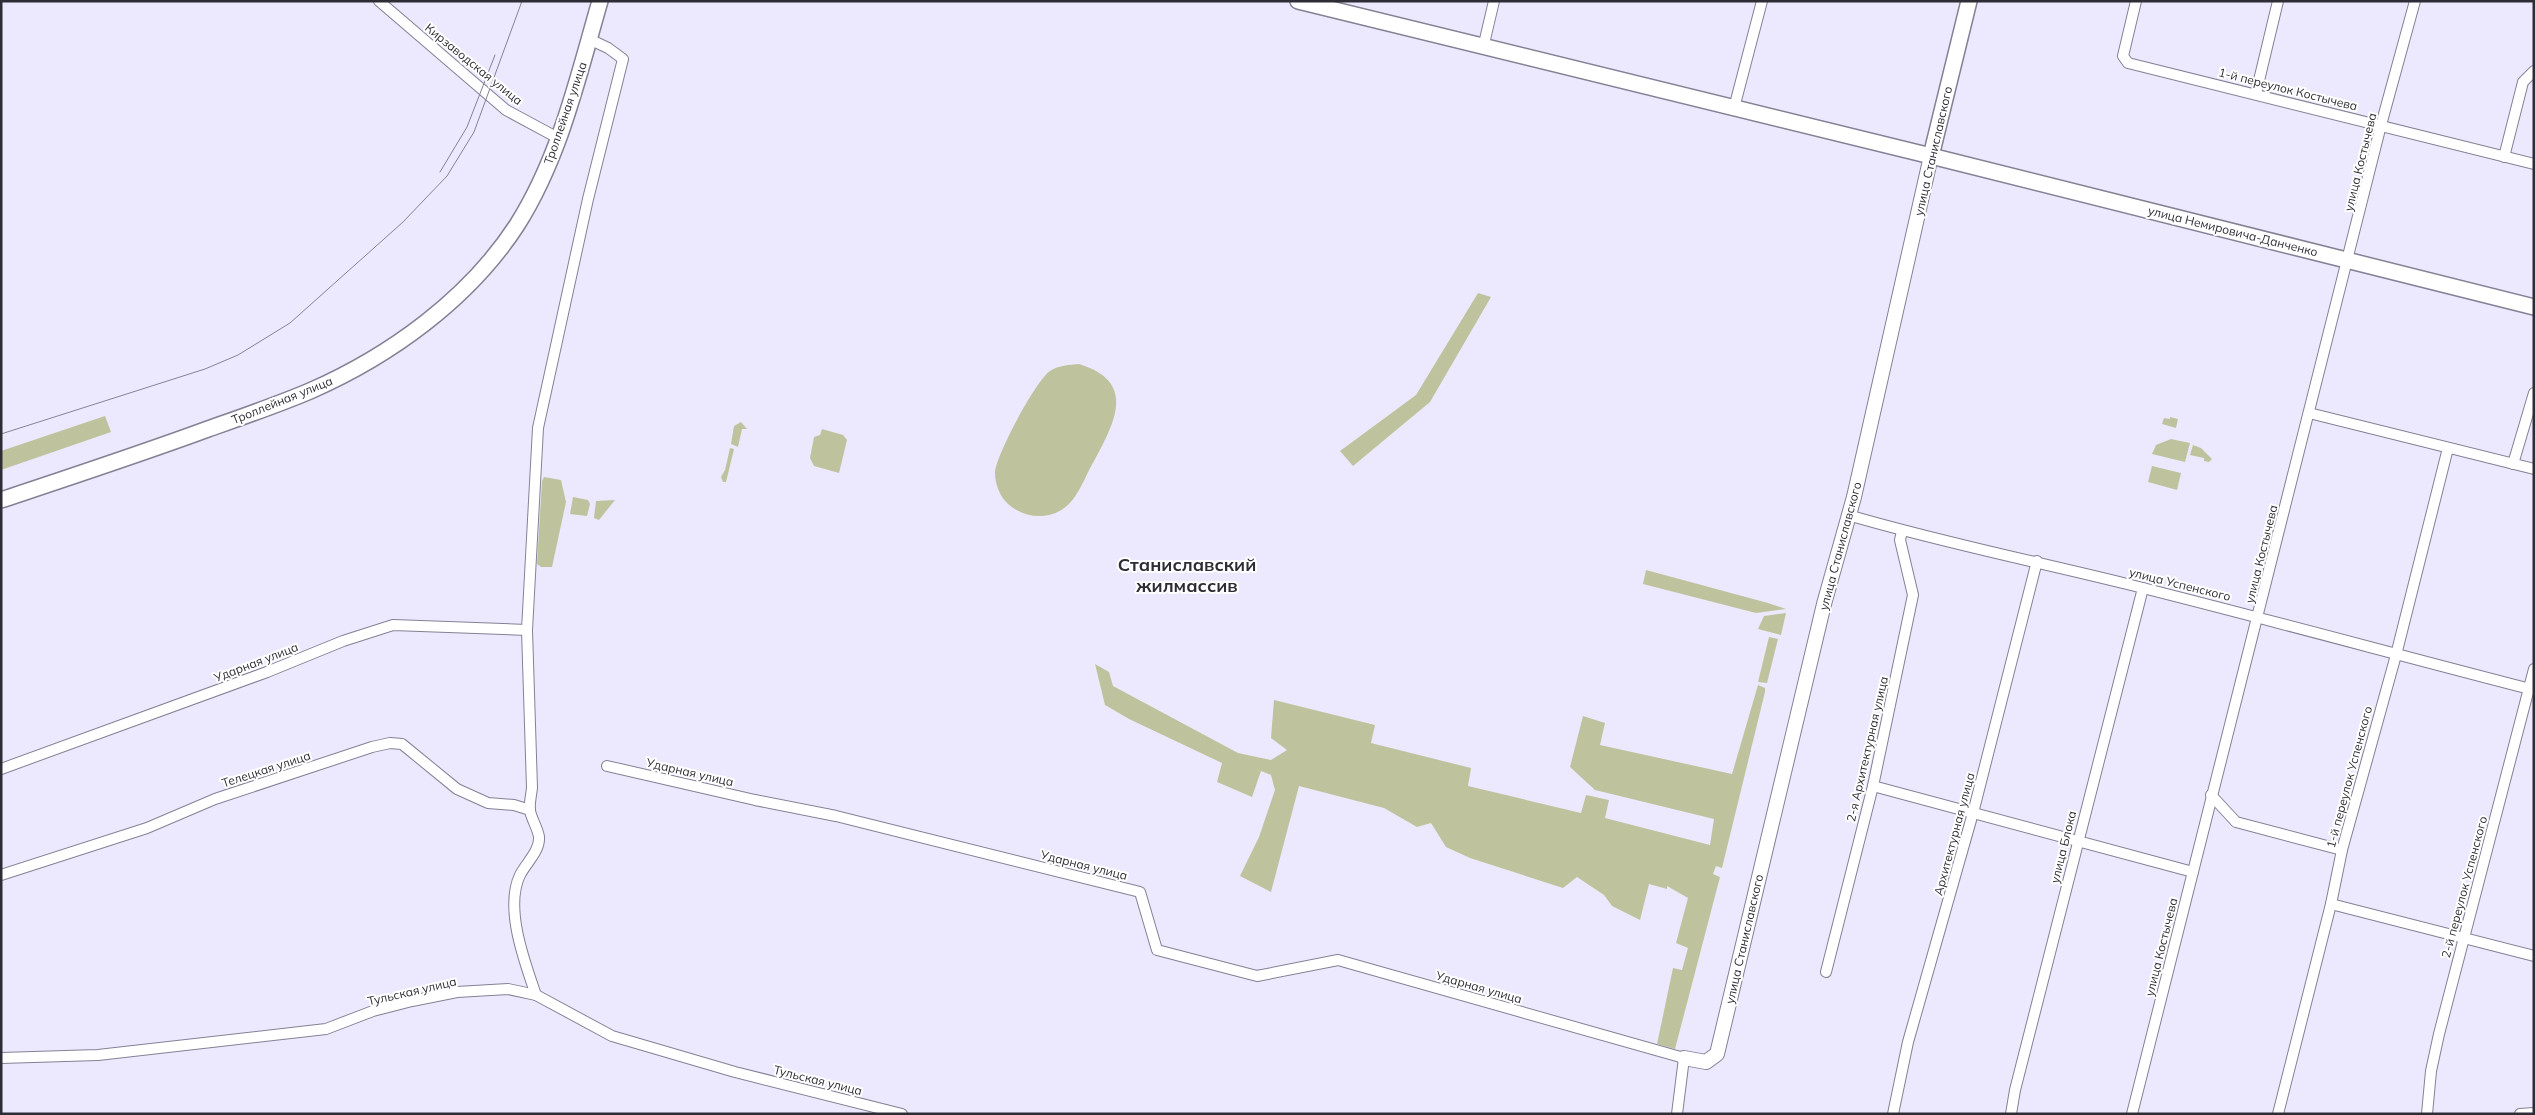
<svg xmlns="http://www.w3.org/2000/svg" width="2535" height="1115" viewBox="0 0 2535 1115" font-family="Mulish,sans-serif">
	<style>
		.green { fill: #bfc39d }
		.lines { fill: none; stroke-linecap: round; stroke-linejoin: round }
		.street-casing { stroke: #848195; stroke-width: 12 }
		.secondary-casing { stroke: #848195; stroke-width: 16 }
		.primary-casing { stroke: #848195; stroke-width: 18 }
		.street { stroke: #fff; stroke-width: 10 }
		.secondary { stroke: #fff; stroke-width: 14 }
		.primary { stroke: #fff; stroke-width: 15 }
		.tram { stroke: #858392; stroke-width: 1 }
		.labels { text-anchor: middle; dominant-baseline: central; stroke-width: 4; stroke-linejoin: round; paint-order: stroke }
		.street-label { font-size: 12px; fill: #2e2d35; stroke: #fff }
		.district-label { font-size: 18px; font-weight: bold; fill: #2e2d35; stroke: #fff }
	</style>
	<rect width="100%" height="100%" fill="#ece9ff"/>
	<g class="green">
		<path d="M 1478,293 L 1491,297 L 1430,402 L 1353,466 L 1340,451 L 1416,395 Z"/>
		<path d="M 1079,364 C 1138,382 1114,423 1094,461 C 1087,473 1082,487 1074,498 C 1058,521 1027,521 1008,504 C 1000,497 995,484 995,473 C 995,457 1036,380 1050,371 C 1059,365 1069,365 1079,364 Z"/>
		<path d="M 105,416 L 111,432 L 1,470 L 1,451 Z"/>
		<path d="M 2170,417 L 2178,419 L 2176,428 L 2162,424 L 2164,418 L 2170,419 Z"/>
		<path d="M 741,422 L 747,429 L 742,429 L 738,447 L 731,444 L 734,426 Z"/>
		<path d="M 822,429 L 843,435 L 847,440 L 839,473 L 814,466 L 810,458 L 814,437 L 820,435 Z"/>
		<path d="M 2171,439 L 2190,443 L 2185,462 L 2152,454 L 2156,445 Z"/>
		<path d="M 2193,445 L 2201,448 L 2212,459 L 2209,462 L 2204,461 L 2204,458 L 2190,455 Z"/>
		<path d="M 730,448 L 734,449 L 726,482 L 723,482 L 721,477 L 725,470 Z"/>
		<path d="M 2152,466 L 2181,473 L 2177,490 L 2148,482 Z"/>
		<path d="M 544,477 L 561,480 L 566,502 L 552,567 L 541,567 L 537,564 L 542,481 Z"/>
		<path d="M 573,497 L 588,500 L 590,504 L 587,516 L 570,514 Z"/>
		<path d="M 615,500 L 599,520 L 594,518 L 596,501 Z"/>
		<path d="M 1646,570 L 1768,603 L 1786,609 L 1756,613 L 1643,584 Z"/>
		<path d="M 1786,613 L 1781,635 L 1758,629 L 1764,616 Z"/>
		<path d="M 1769,637 L 1778,639 L 1767,683 L 1758,682 Z"/>
		<path d="M 1095,664 L 1109,672 L 1113,686 L 1238,753 L 1271,760 L 1287,750 L 1271,738 L 1274,700 L 1375,725 L 1371,743 L 1471,768 L 1468,786 L 1581,813 L 1586,795 L 1609,800 L 1605,818 L 1710,845 L 1714,819 L 1595,790 L 1570,767 L 1583,716 L 1605,723 L 1600,745 L 1732,774 L 1758,685 L 1765,688 L 1765,692 L 1722,868 L 1716,866 L 1713,874 L 1720,877 L 1675,1049 L 1657,1044 L 1673,968 L 1682,970 L 1688,948 L 1676,943 L 1688,898 L 1667,886 L 1667,889 L 1649,884 L 1640,920 L 1612,906 L 1604,895 L 1577,877 L 1563,888 L 1470,858 L 1446,847 L 1431,823 L 1417,827 L 1384,808 L 1299,786 L 1271,892 L 1240,876 L 1259,837 L 1275,790 L 1271,775 L 1261,771 L 1252,797 L 1217,782 L 1222,763 L 1129,719 L 1105,705 Z"/>
	</g>
	<g class="lines">
		<defs>
			<g id="street">
				<path d="M 379,1 L 506,110 L 558,138"/>
				<path d="M 2136,1 L 2123,56 L 2128,63 L 2534,164"/>
				<path d="M 1483,48 L 1494,1"/>
				<path d="M 2256,93 L 2278,1"/>
				<path d="M 1734,108 L 1762,1"/>
				<path d="M 2504,157 L 2523,82 L 2534,71"/>
				<path d="M 2309,413 L 2534,469"/>
				<path d="M 2513,464 L 2534,393"/>
				<path d="M 1848,515 C 1940,542 2034,561 2127,584 C 2263,618 2398,655 2534,690"/>
				<path d="M 607,766 L 755,800 L 836,816 L 1140,892 L 1157,950 L 1257,976 L 1338,960 L 1684,1058 L 1677,1114"/>
				<path d="M 1,769 L 267,672 L 343,641 L 393,625 L 527,630"/>
				<path d="M 1873,786 L 2193,872"/>
				<path d="M 2211,795 L 2236,822 L 2342,850"/>
				<path d="M 1,875 L 147,828 L 215,799 L 372,747 L 390,743 L 402,744 L 457,789 L 488,803 L 514,805 L 530,810"/>
				<path d="M 2331,904 L 2534,956"/>
				<path d="M 1826,972 L 1873,786 L 1913,595 L 1900,540 L 1902,531"/>
				<path d="M 536,995 C 525,963 504,908 520,875 C 526,863 540,851 539,837 C 538,829 532,820 530,811 C 529,805 531,796 532,788 L 527,630 L 538,428 L 588,199 L 623,59 L 608,48 L 589,39"/>
				<path d="M 1,1058 L 98,1055 L 326,1029 L 373,1011 L 412,1001 L 457,992 L 508,989 L 536,995 L 612,1036 L 735,1072 L 902,1114"/>
				<path d="M 1893,1114 L 1908,1042 L 1973,813 L 2037,561"/>
				<path d="M 2011,1114 L 2015,1090 L 2143,588"/>
				<path d="M 2132,1114 L 2381,125 L 2415,1"/>
				<path d="M 2278,1114 L 2331,904 L 2342,850 L 2396,655 L 2448,448"/>
				<path d="M 2427,1114 L 2431,1071 L 2439,1034 L 2534,669"/>
				<path d="M 2520,1114 L 2534,1113"/>
			</g>
			<path id="secondary" d="M 1684,1058 L 1706,1062 L 1717,1054 L 1824,604 L 1854,497 L 1931,156"/>
			<g id="primary">
				<path d="M 1298,1 L 1931,156 L 2534,307"/>
				<path d="M 1931,156 L 1969,1"/>
				<path d="M 1,500 C 70,477 140,454 208,429 C 242,417 277,405 310,391 C 390,356 469,299 517,225 C 560,157 578,77 600,1"/>
			</g>
		</defs>
		<use href="#street" class="street-casing"/>
		<use href="#secondary" class="secondary-casing"/>
		<use href="#primary" class="primary-casing"/>
		<use href="#street" class="street"/>
		<use href="#secondary" class="secondary"/>
		<use href="#primary" class="primary"/>
		<g class="tram">
			<path d="M 440,172 L 467,127 L 495,55"/>
			<path d="M 1,434 L 205,369 L 238,355 L 290,323 L 403,222 L 447,176 L 474,132 L 522,1"/>
		</g>
	</g>
	<g class="labels">
		<g class="street-label">
			<text transform="translate(474 64) rotate(39)">Кирзаводская улица</text>
			<text transform="translate(2288 89) rotate(14)">1-й переулок Костычева</text>
			<text transform="translate(565 113) rotate(-71)">Троллейная улица</text>
			<text transform="translate(1933 151) rotate(-77)">улица Станиславского</text>
			<text transform="translate(2360 162) rotate(-76)">улица Костычева</text>
			<text transform="translate(2233 231) rotate(14)">улица Немировича-Данченко</text>
			<text transform="translate(282 400) rotate(-22)">Троллейная улица</text>
			<text transform="translate(1840 546) rotate(-75)">улица Станиславского</text>
			<text transform="translate(2261 554) rotate(-76)">улица Костычева</text>
			<text transform="translate(2180 584) rotate(14)">улица Успенского</text>
			<text transform="translate(256 662) rotate(-21)">Ударная улица</text>
			<text transform="translate(1867 749) rotate(-77)">2-я Архитектурная улица</text>
			<text transform="translate(266 769) rotate(-18)">Телецкая улица</text>
			<text transform="translate(690 772) rotate(13)">Ударная улица</text>
			<text transform="translate(2349 777) rotate(-75)">1-й переулок Успенского</text>
			<text transform="translate(1954 834) rotate(-75)">Архитектурная улица</text>
			<text transform="translate(2063 847) rotate(-76)">улица Блока</text>
			<text transform="translate(1084 865) rotate(14)">Ударная улица</text>
			<text transform="translate(2464 887) rotate(-75)">2-й переулок Успенского</text>
			<text transform="translate(1744 939) rotate(-77)">улица Станиславского</text>
			<text transform="translate(2161 947) rotate(-76)">улица Костычева</text>
			<text transform="translate(1479 987) rotate(16)">Ударная улица</text>
			<text transform="translate(412 991) rotate(-13)">Тульская улица</text>
			<text transform="translate(818 1080) rotate(14)">Тульская улица</text>
		</g>
		<g class="district-label">
			<text x="1187" y="564">Станиславский<tspan x="1187" dy="21">жилмассив</tspan></text>
		</g>
	</g>
	<rect width="2535" height="1115" fill="none" stroke="#2e2d35" stroke-width="5"/>
</svg>
